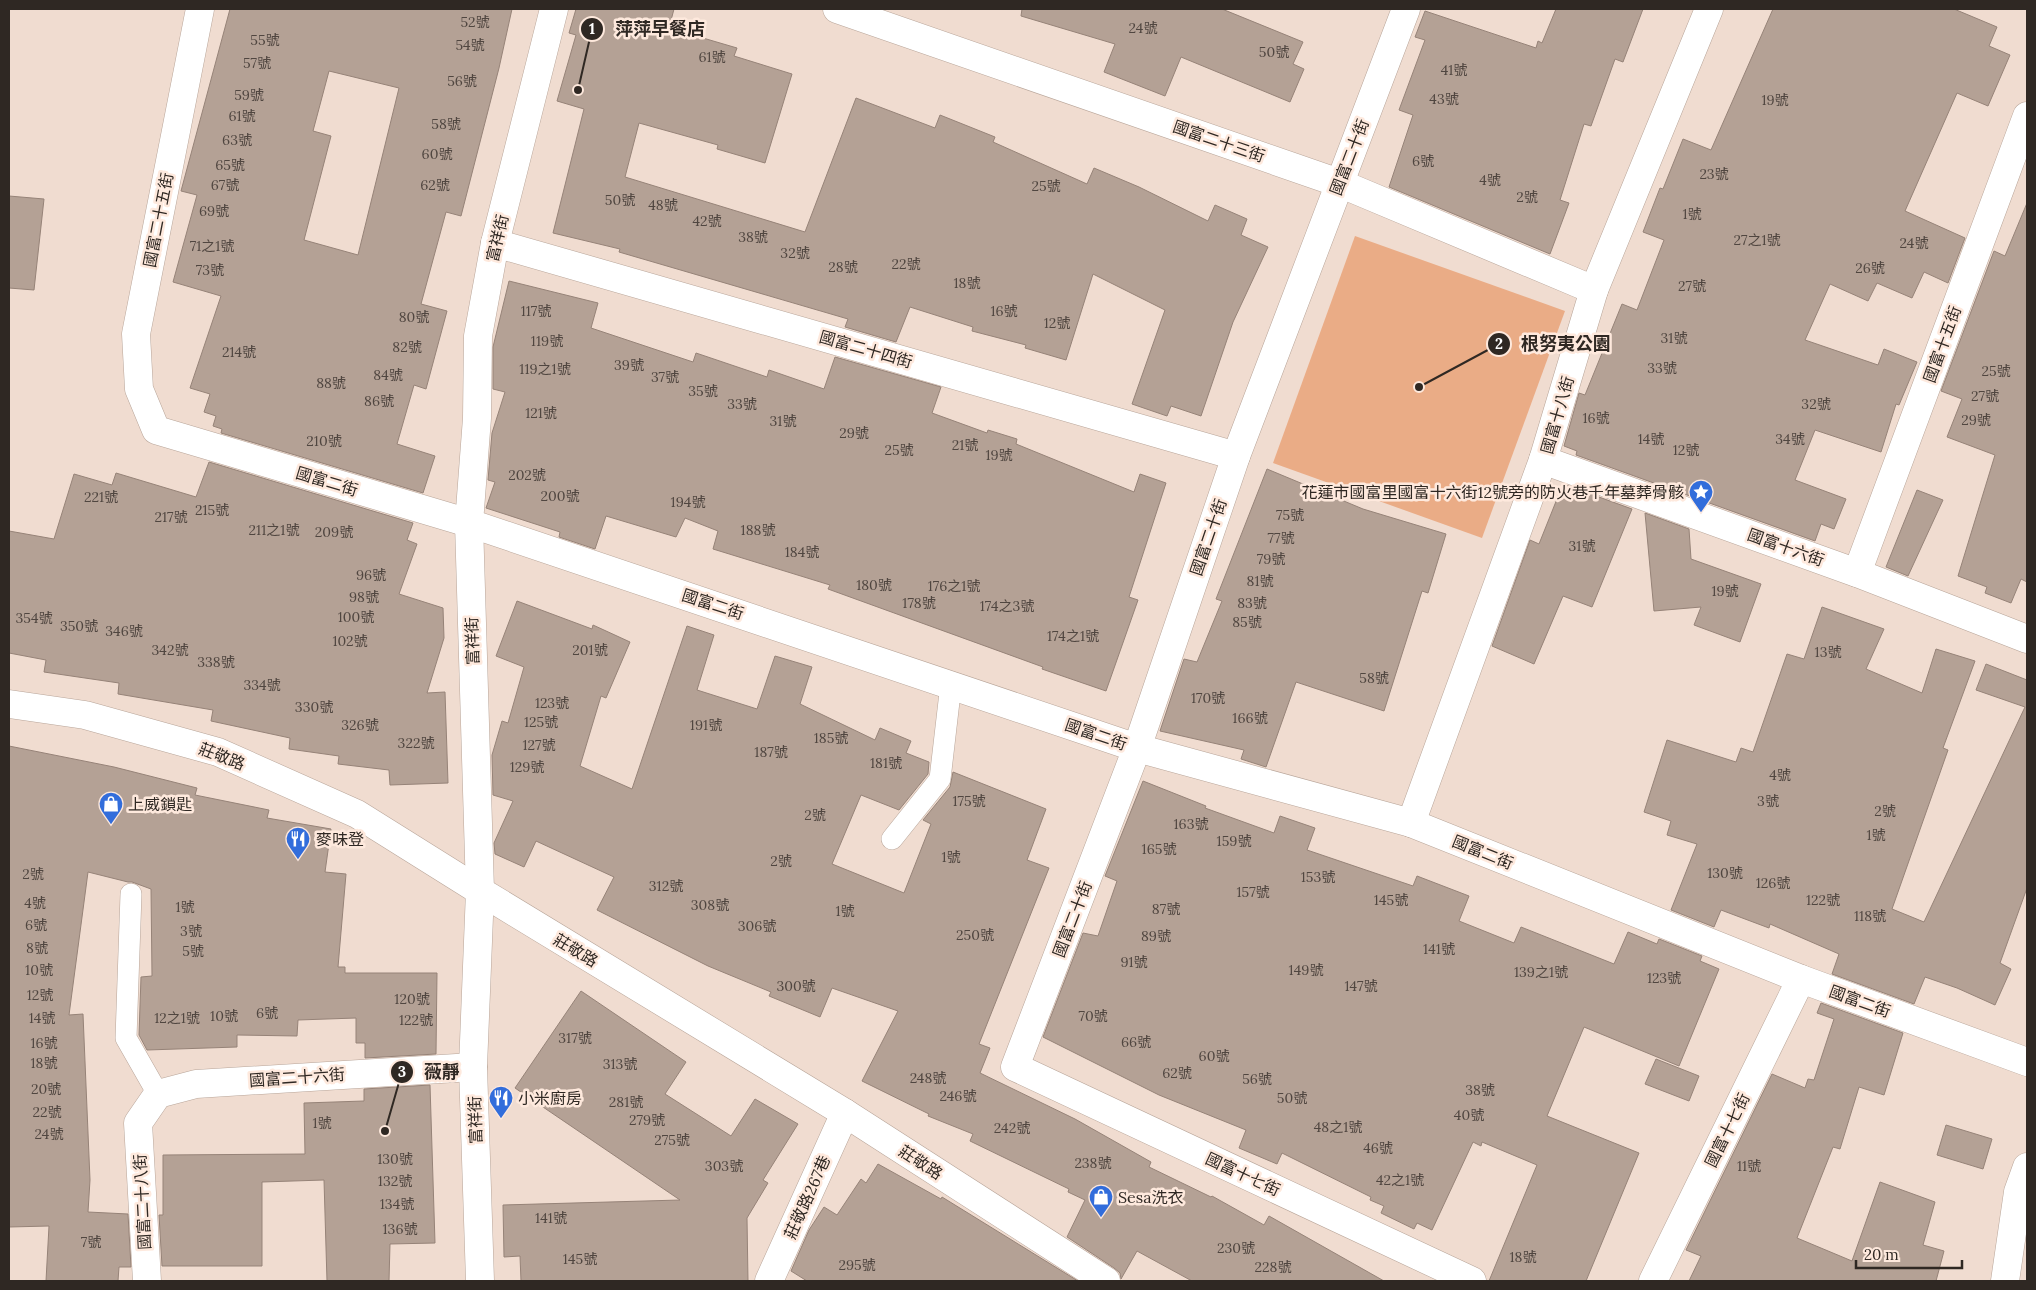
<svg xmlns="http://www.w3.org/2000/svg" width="2036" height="1290" viewBox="0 0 2036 1290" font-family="Lora,'Noto Sans TC',serif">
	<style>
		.green { fill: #eaac86 }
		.building { fill: #b4a195; stroke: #968378; fill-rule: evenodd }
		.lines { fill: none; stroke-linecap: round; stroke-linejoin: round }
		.lane-casing { stroke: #b8a599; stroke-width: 22 }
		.street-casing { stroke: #b8a599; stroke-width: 29 }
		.secondary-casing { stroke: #b8a599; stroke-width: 29 }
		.lane { stroke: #fff; stroke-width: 21 }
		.street { stroke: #fff; stroke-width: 28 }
		.secondary { stroke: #fff; stroke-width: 28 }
		.labels { text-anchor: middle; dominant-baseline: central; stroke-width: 5; stroke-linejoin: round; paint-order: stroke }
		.number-label { font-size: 14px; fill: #504640 }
		.street-label { font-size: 16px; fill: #2f2823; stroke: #fee9dd }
		.poi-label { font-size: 16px; fill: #2f2823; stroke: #fee9dd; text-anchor: start }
		.leader { fill: none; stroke: #2f2823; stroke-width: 2 }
		.callout-dot { fill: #2f2823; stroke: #fee9dd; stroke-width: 2 }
		.mark-label { font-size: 15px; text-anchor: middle; font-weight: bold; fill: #fff }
		.callout-label { font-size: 18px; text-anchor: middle; font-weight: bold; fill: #2f2823; stroke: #fee9dd; stroke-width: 5; stroke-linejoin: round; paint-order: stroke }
	</style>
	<rect width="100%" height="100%" fill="#f0dcd0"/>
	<path class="green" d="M 1355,236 L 1565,311 L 1482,538 L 1273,463 Z"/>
	<g class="building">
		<path d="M 230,9 L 512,9 L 499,68 L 461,216 L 446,212 L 421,304 L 447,311 L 426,389 L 414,385 L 397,444 L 435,456 L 423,493 L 221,433 L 222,429 L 213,426 L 216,416 L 204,412 L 210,394 L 190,388 L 221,296 L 173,282 L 197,195 L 181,191 ZM 329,71 L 399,88 L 358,255 L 304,240 L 331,136 L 313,131 Z"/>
		<path d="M 576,9 L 674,9 L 669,28 L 737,48 L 734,56 L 792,74 L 765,163 L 717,149 L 718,145 L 639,123 L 625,177 L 805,232 L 856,98 L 935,128 L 940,115 L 995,137 L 993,142 L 1087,184 L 1094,168 L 1139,187 L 1208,221 L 1215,205 L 1247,219 L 1241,235 L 1268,247 L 1233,322 L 1201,416 L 1171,406 L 1167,416 L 1132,404 L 1165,310 L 1093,274 L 1066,360 L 1025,348 L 1026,345 L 972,331 L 973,327 L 910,307 L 896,342 L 845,327 L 848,319 L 619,252 L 620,249 L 553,233 L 584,109 L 557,101 L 576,35 L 569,33 Z"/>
		<path d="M 1022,9 L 1222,9 L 1303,42 L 1293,64 L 1304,69 L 1290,102 L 1181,57 L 1165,96 L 1104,72 L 1115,44 L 1021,16 Z"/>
		<path d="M 1556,9 L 1643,9 L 1623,62 L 1615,59 L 1591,126 L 1584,124 L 1560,200 L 1569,203 L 1550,254 L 1389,187 L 1413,115 L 1399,110 L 1425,40 L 1415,37 L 1425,11 L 1536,48 L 1538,41 L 1542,43 Z"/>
		<path d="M 1773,9 L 1954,9 L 1997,27 L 1989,46 L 2010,55 L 1988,106 L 1957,93 L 1905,211 L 1965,238 L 1948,283 L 1924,272 L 1912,298 L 1877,283 L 1868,301 L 1830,284 L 1805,340 L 1878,365 L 1884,349 L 1917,362 L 1899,405 L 1896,404 L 1881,452 L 1815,430 L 1795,480 L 1846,499 L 1834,529 L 1821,524 L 1815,541 L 1576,455 L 1577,451 L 1564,446 L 1579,393 L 1585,395 L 1622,304 L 1637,310 L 1664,240 L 1643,232 L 1660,188 L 1663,189 L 1683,139 L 1711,150 Z"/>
		<path d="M 9,196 L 44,199 L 34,290 L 9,288 Z"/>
		<path d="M 2027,203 L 2027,582 L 2021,579 L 2011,603 L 1985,593 L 1987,587 L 1958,576 L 1995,455 L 1947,437 L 1962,399 L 1941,391 L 1994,251 L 2005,256 Z"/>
		<path d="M 509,281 L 598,303 L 591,328 L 693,362 L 696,353 L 767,377 L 769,370 L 824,389 L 835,357 L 941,387 L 932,413 L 987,433 L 988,430 L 1017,439 L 1016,444 L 1134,492 L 1140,474 L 1166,483 L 1129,597 L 1138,600 L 1106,691 L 1042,669 L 1043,667 L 828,589 L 830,585 L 713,549 L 718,531 L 685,518 L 676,537 L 606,516 L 595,549 L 559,537 L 560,532 L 486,508 L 495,482 L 488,480 L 492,433 L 505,392 L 493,389 L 493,347 Z"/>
		<path d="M 209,462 L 413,523 L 407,540 L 417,544 L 399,594 L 443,608 L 444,638 L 427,693 L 445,692 L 448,783 L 390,785 L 389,770 L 338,764 L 339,756 L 289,749 L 290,738 L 211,721 L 213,710 L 118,694 L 119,683 L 44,672 L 46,660 L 9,653 L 9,531 L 54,539 L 74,474 L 112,485 L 116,473 L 196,497 Z"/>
		<path d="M 1267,469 L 1363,509 L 1446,534 L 1428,593 L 1422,591 L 1384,711 L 1296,682 L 1266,767 L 1241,759 L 1244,750 L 1160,731 L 1184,659 L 1197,662 L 1222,601 L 1216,599 Z"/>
		<path d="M 1563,484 L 1632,509 L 1592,607 L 1563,596 L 1534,664 L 1492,646 L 1530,540 L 1539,544 Z"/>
		<path d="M 1917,490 L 1943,500 L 1908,576 L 1886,567 Z"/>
		<path d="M 1645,513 L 1689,529 L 1691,559 L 1761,584 L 1740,642 L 1694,625 L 1701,607 L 1654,611 Z"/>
		<path d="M 517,601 L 592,629 L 593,625 L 630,642 L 606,698 L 601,696 L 580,766 L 632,789 L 687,626 L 714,635 L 697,690 L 757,709 L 775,656 L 812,667 L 800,704 L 875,740 L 880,728 L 911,741 L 906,753 L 929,762 L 928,774 L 899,810 L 861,795 L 832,864 L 904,893 L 931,824 L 923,820 L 950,787 L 953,772 L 1046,809 L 1027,860 L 1049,868 L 979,1044 L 990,1048 L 980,1073 L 1075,1119 L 1151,1162 L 1149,1167 L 1211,1197 L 1212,1196 L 1264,1225 L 1269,1216 L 1384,1281 L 1192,1281 L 1137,1251 L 1121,1279 L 1120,1273 L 1114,1268 L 1067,1237 L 1085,1200 L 1068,1192 L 1069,1189 L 970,1141 L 973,1134 L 928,1116 L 929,1114 L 862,1081 L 898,1011 L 832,988 L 820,1017 L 769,996 L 771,992 L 708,966 L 597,910 L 614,877 L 536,841 L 524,867 L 495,854 L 494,843 L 513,801 L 493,795 L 492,755 L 502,721 L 508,723 L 524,667 L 496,656 Z"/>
		<path d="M 1822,607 L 1884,629 L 1866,669 L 1922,693 L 1936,649 L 1975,661 L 1943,748 L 1948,750 L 1892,909 L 1924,922 L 2025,707 L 1976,690 L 1986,664 L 2027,680 L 2027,888 L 2000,963 L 2011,969 L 1995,1005 L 1957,988 L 1925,977 L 1914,1004 L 1832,974 L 1839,954 L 1770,924 L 1769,928 L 1721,910 L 1714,927 L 1671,910 L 1697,844 L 1667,835 L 1671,821 L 1644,812 L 1667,740 L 1736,762 L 1741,748 L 1753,752 L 1787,654 L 1804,659 Z"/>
		<path d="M 9,746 L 114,767 L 197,788 L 195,795 L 269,810 L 267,818 L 331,829 L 325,872 L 346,874 L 338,967 L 345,967 L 345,973 L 437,973 L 436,1054 L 365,1058 L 365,1043 L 356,1043 L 356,1018 L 298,1020 L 297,1036 L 237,1035 L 237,1047 L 147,1050 L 139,1035 L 141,977 L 152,976 L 151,889 L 132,882 L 128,882 L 88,872 L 69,1015 L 83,1014 L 90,1180 L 88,1212 L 128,1214 L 131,1267 L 119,1267 L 118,1281 L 46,1281 L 49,1226 L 9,1227 Z"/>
		<path d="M 1143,781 L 1206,806 L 1205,808 L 1274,833 L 1280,816 L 1315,828 L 1307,850 L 1413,886 L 1417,876 L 1469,896 L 1459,921 L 1514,943 L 1521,927 L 1614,964 L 1628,932 L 1657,944 L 1659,939 L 1702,956 L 1700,961 L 1719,969 L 1679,1066 L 1584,1027 L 1547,1116 L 1639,1153 L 1586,1281 L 1489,1281 L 1537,1165 L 1482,1142 L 1481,1146 L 1473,1142 L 1432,1230 L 1417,1223 L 1414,1229 L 1381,1213 L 1384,1206 L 1370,1200 L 1371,1197 L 1282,1153 L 1277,1164 L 1239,1148 L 1246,1130 L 1159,1095 L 1043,1037 L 1083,933 L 1098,936 L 1117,881 L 1105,876 Z"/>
		<path d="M 581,991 L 686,1062 L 665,1094 L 731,1136 L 755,1099 L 798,1124 L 763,1180 L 768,1183 L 747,1218 L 748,1281 L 521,1281 L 520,1256 L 504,1257 L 503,1205 L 680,1200 L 515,1088 Z"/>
		<path d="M 1821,1003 L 1903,1033 L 1884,1095 L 1859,1087 L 1840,1149 L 1833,1147 L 1797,1238 L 1852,1261 L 1880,1182 L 1935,1202 L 1923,1245 L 1944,1251 L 1936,1281 L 1689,1281 L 1701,1256 L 1686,1250 L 1772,1074 L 1805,1088 L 1808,1079 L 1814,1080 L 1834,1019 L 1817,1013 Z"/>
		<path d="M 1656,1059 L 1699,1076 L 1689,1101 L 1645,1084 Z"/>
		<path d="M 430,1085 L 435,1243 L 390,1244 L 389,1281 L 327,1281 L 324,1180 L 262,1182 L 262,1266 L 162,1266 L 159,1215 L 163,1215 L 163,1155 L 305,1154 L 304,1103 L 364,1101 L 364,1089 Z"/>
		<path d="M 1946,1125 L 1992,1139 L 1983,1169 L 1937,1155 Z"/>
		<path d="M 878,1164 L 941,1199 L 942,1197 L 1078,1281 L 807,1281 L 791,1271 L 809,1230 L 824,1207 L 837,1215 L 861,1179 L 866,1183 Z"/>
	</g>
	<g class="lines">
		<defs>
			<g id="lane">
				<path d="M 892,839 L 940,779 L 951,684"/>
				<path d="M 131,894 L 126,1038 L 158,1094"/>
			</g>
			<g id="street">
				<path d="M 200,9 L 136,334 L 139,389 L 156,430 L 469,523 L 1137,748 L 1411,823 L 1801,979 L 2027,1062"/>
				<path d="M 837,9 L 1339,183 L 1594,290"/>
				<path d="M 1406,9 L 1236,456 L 1137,748 L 1015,1067 L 1472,1281"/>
				<path d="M 495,243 L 1236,456"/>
				<path d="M 1543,460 L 1857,573 L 2027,639"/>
				<path d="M 1857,573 L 2027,116"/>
				<path d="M 9,704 L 85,715 L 218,752 L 357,814 L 480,891 L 845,1113 L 1106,1281"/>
				<path d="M 1411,823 L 1543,460 L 1594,290 L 1709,9"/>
				<path d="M 147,1281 L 138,1123 L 158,1094 L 196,1084 L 473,1067"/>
				<path d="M 480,1281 L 473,1067 L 480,891 L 469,523 L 477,418 L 478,336 L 495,243 L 554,9"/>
				<path d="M 769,1281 L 845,1113"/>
				<path d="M 1653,1281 L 1801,979"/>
			</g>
			<path id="secondary" d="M 2005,1281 L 2018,1192 L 2027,1167"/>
		</defs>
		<use href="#lane" class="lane-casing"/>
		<use href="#street" class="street-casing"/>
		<use href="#secondary" class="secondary-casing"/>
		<use href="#lane" class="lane"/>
		<use href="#street" class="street"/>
		<use href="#secondary" class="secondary"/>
	</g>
	<defs>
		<symbol id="sight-pin" viewBox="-11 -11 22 30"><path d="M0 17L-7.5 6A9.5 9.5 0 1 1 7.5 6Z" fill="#326ddb" stroke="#fee9dd"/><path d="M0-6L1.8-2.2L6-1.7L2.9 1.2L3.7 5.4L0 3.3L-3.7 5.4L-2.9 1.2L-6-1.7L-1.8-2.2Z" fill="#fff"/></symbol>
		<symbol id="shop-pin" viewBox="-11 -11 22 30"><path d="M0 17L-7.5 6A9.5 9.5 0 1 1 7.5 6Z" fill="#326ddb" stroke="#fee9dd"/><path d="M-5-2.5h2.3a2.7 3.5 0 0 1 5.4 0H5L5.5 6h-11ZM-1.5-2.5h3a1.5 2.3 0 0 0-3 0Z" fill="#fff"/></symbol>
		<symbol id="restaurant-pin" viewBox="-11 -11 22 30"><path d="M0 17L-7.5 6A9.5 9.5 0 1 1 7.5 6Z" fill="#326ddb" stroke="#fee9dd"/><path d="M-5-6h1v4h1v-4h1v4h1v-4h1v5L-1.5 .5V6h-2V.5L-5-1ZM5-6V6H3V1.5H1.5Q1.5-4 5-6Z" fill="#fff"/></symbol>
	</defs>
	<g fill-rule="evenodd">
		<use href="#sight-pin" x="1687" y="478" width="28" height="38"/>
		<use href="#shop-pin" x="97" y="790" width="28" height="38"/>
		<use href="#restaurant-pin" x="284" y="825" width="28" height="38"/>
		<use href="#restaurant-pin" x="487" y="1084" width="28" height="38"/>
		<use href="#shop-pin" x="1087" y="1183" width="28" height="38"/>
	</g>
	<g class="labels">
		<g class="number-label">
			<text x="475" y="22">52號</text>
			<text x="1143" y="28">24號</text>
			<text x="265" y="40">55號</text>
			<text x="470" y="45">54號</text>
			<text x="1274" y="52">50號</text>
			<text x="712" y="57">61號</text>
			<text x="257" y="63">57號</text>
			<text x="1454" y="70">41號</text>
			<text x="462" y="81">56號</text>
			<text x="249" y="95">59號</text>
			<text x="1444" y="99">43號</text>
			<text x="1775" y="100">19號</text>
			<text x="242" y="116">61號</text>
			<text x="446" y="124">58號</text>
			<text x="237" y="140">63號</text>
			<text x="437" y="154">60號</text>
			<text x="1423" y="161">6號</text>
			<text x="230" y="165">65號</text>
			<text x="1714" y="174">23號</text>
			<text x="1490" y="180">4號</text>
			<text x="225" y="185">67號</text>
			<text x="435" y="185">62號</text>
			<text x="1046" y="186">25號</text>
			<text x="1527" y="197">2號</text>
			<text x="620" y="200">50號</text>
			<text x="663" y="205">48號</text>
			<text x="214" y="211">69號</text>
			<text x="1692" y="214">1號</text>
			<text x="707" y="221">42號</text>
			<text x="753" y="237">38號</text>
			<text x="1757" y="240">27之1號</text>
			<text x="1914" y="243">24號</text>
			<text x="212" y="246">71之1號</text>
			<text x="795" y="253">32號</text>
			<text x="906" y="264">22號</text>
			<text x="843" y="267">28號</text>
			<text x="1870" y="268">26號</text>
			<text x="210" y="270">73號</text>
			<text x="967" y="283">18號</text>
			<text x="1692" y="286">27號</text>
			<text x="536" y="311">117號</text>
			<text x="1004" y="311">16號</text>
			<text x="414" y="317">80號</text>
			<text x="1057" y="323">12號</text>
			<text x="1674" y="338">31號</text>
			<text x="547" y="341">119號</text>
			<text x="407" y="347">82號</text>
			<text x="239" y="352">214號</text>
			<text x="629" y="365">39號</text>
			<text x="1662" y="368">33號</text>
			<text x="545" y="369">119之1號</text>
			<text x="1996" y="371">25號</text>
			<text x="388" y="375">84號</text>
			<text x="665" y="377">37號</text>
			<text x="331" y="383">88號</text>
			<text x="703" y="391">35號</text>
			<text x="1985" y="396">27號</text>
			<text x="379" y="401">86號</text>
			<text x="742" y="404">33號</text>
			<text x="1816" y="404">32號</text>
			<text x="541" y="413">121號</text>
			<text x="1596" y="418">16號</text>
			<text x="1976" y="420">29號</text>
			<text x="783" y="421">31號</text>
			<text x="854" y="433">29號</text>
			<text x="1651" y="439">14號</text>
			<text x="1790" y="439">34號</text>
			<text x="324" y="441">210號</text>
			<text x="965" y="445">21號</text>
			<text x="899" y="450">25號</text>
			<text x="1686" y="450">12號</text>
			<text x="999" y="455">19號</text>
			<text x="527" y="475">202號</text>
			<text x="560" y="496">200號</text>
			<text x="101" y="497">221號</text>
			<text x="688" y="502">194號</text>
			<text x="212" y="510">215號</text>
			<text x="1290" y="515">75號</text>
			<text x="171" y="517">217號</text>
			<text x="274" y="530">211之1號</text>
			<text x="758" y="530">188號</text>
			<text x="334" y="532">209號</text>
			<text x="1281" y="538">77號</text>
			<text x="1582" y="546">31號</text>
			<text x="802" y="552">184號</text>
			<text x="1271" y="559">79號</text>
			<text x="371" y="575">96號</text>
			<text x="1260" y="581">81號</text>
			<text x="874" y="585">180號</text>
			<text x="954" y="586">176之1號</text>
			<text x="1725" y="591">19號</text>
			<text x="364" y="597">98號</text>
			<text x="919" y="603">178號</text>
			<text x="1252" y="603">83號</text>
			<text x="1007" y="606">174之3號</text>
			<text x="356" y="617">100號</text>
			<text x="34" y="618">354號</text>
			<text x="1247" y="622">85號</text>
			<text x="79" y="626">350號</text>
			<text x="124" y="631">346號</text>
			<text x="1073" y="636">174之1號</text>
			<text x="350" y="641">102號</text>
			<text x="170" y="650">342號</text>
			<text x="590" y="650">201號</text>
			<text x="1828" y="652">13號</text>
			<text x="216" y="662">338號</text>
			<text x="1374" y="678">58號</text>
			<text x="262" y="685">334號</text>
			<text x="1208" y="698">170號</text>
			<text x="552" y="703">123號</text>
			<text x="314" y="707">330號</text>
			<text x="1250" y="718">166號</text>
			<text x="541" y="722">125號</text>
			<text x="360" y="725">326號</text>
			<text x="706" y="725">191號</text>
			<text x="831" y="738">185號</text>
			<text x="416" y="743">322號</text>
			<text x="539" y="745">127號</text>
			<text x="771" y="752">187號</text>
			<text x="886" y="763">181號</text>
			<text x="527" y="767">129號</text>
			<text x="1780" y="775">4號</text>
			<text x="969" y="801">175號</text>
			<text x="1768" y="801">3號</text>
			<text x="1885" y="811">2號</text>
			<text x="815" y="815">2號</text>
			<text x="1191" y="824">163號</text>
			<text x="1876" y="835">1號</text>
			<text x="1234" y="841">159號</text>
			<text x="1159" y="849">165號</text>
			<text x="951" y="857">1號</text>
			<text x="781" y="861">2號</text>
			<text x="1725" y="873">130號</text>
			<text x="33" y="874">2號</text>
			<text x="1318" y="877">153號</text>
			<text x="1773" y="883">126號</text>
			<text x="666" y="886">312號</text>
			<text x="1253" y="892">157號</text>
			<text x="1391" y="900">145號</text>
			<text x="1823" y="900">122號</text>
			<text x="35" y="903">4號</text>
			<text x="710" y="905">308號</text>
			<text x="185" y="907">1號</text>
			<text x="1166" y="909">87號</text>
			<text x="845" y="911">1號</text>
			<text x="1870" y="916">118號</text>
			<text x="36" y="925">6號</text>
			<text x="757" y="926">306號</text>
			<text x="191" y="931">3號</text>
			<text x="975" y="935">250號</text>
			<text x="1156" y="936">89號</text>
			<text x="37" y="948">8號</text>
			<text x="1439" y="949">141號</text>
			<text x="193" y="951">5號</text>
			<text x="1134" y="962">91號</text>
			<text x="39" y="970">10號</text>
			<text x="1306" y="970">149號</text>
			<text x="1541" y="972">139之1號</text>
			<text x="1664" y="978">123號</text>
			<text x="796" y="986">300號</text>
			<text x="1361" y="986">147號</text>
			<text x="40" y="995">12號</text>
			<text x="412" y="999">120號</text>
			<text x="267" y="1013">6號</text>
			<text x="224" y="1016">10號</text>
			<text x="1093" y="1016">70號</text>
			<text x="42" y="1018">14號</text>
			<text x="177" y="1018">12之1號</text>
			<text x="416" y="1020">122號</text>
			<text x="575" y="1038">317號</text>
			<text x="1136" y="1042">66號</text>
			<text x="44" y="1043">16號</text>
			<text x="1214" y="1056">60號</text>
			<text x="44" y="1063">18號</text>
			<text x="620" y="1064">313號</text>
			<text x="1177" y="1073">62號</text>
			<text x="928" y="1078">248號</text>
			<text x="1257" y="1079">56號</text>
			<text x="46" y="1089">20號</text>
			<text x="1480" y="1090">38號</text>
			<text x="958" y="1096">246號</text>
			<text x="1292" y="1098">50號</text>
			<text x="626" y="1102">281號</text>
			<text x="47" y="1112">22號</text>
			<text x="1469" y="1115">40號</text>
			<text x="647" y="1120">279號</text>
			<text x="322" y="1123">1號</text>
			<text x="1338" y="1127">48之1號</text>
			<text x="1012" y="1128">242號</text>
			<text x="49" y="1134">24號</text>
			<text x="672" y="1140">275號</text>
			<text x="1378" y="1148">46號</text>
			<text x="395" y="1159">130號</text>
			<text x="1093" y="1163">238號</text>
			<text x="724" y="1166">303號</text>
			<text x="1749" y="1166">11號</text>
			<text x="1400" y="1180">42之1號</text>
			<text x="395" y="1181">132號</text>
			<text x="397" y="1204">134號</text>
			<text x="551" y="1218">141號</text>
			<text x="400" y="1229">136號</text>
			<text x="91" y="1242">7號</text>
			<text x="1236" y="1248">230號</text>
			<text x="1523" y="1257">18號</text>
			<text x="580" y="1259">145號</text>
			<text x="857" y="1265">295號</text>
			<text x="1273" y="1267">228號</text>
		</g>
		<g class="street-label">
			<text transform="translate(1219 141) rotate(19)">國富二十三街</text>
			<text transform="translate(1349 157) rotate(-69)">國富二十街</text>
			<text transform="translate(158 220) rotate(-79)">國富二十五街</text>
			<text transform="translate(497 238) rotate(-77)">富祥街</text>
			<text transform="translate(1942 344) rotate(-70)">國富十五街</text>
			<text transform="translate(866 349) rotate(16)">國富二十四街</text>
			<text transform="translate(1557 415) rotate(-74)">國富十八街</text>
			<text transform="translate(327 481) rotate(17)">國富二街</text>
			<text transform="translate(1208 537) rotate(-71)">國富二十街</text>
			<text transform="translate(1786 547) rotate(20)">國富十六街</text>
			<text transform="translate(713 604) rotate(18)">國富二街</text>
			<text transform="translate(472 641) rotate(-92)">富祥街</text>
			<text transform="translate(1096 734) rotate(19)">國富二街</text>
			<text transform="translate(222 756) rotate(21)">莊敬路</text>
			<text transform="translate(1483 852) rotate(22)">國富二街</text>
			<text transform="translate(1072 919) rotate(-69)">國富二十街</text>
			<text transform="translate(576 950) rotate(31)">莊敬路</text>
			<text transform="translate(1860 1001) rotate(20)">國富二街</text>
			<text transform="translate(297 1077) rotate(-4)">國富二十六街</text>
			<text transform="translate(475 1120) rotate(-92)">富祥街</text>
			<text transform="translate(1727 1130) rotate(-64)">國富十七街</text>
			<text transform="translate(921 1162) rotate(33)">莊敬路</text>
			<text transform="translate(1243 1174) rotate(25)">國富十七街</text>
			<text transform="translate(807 1197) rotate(-66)">莊敬路267巷</text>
			<text transform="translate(142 1202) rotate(-93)">國富二十八街</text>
		</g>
		<g class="poi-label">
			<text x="1684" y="492" text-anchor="end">花蓮市國富里國富十六街12號旁的防火巷千年墓葬骨骸</text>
			<text x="128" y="804">上威鎖匙</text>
			<text x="316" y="839">麥味登</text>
			<text x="518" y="1098">小米廚房</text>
			<text x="1118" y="1197">Sesa洗衣</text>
		</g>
	</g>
	<path class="leader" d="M578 90L592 29M1419 387L1499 344M385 1131L402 1072"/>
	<g class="callout-dot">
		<circle cx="578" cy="90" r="5"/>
		<circle cx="1419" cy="387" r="5"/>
		<circle cx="385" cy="1131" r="5"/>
		<circle cx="592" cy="29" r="12"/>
		<circle cx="1499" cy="344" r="12"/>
		<circle cx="402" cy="1072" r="12"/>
	</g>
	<g class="mark-label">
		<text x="592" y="34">1</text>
		<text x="1499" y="349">2</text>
		<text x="402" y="1077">3</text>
	</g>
	<g class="callout-label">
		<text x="660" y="35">萍萍早餐店</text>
		<text x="1566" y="350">根努夷公園</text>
		<text x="442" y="1078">薇靜</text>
	</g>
	<rect width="2036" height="1290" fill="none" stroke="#2f2823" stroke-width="20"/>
	<path d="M1856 1260v8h106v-8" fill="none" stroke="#2f2823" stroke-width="2.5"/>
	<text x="1864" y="1260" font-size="15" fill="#2f2823" stroke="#fee9dd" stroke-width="4" paint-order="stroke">20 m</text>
</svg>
